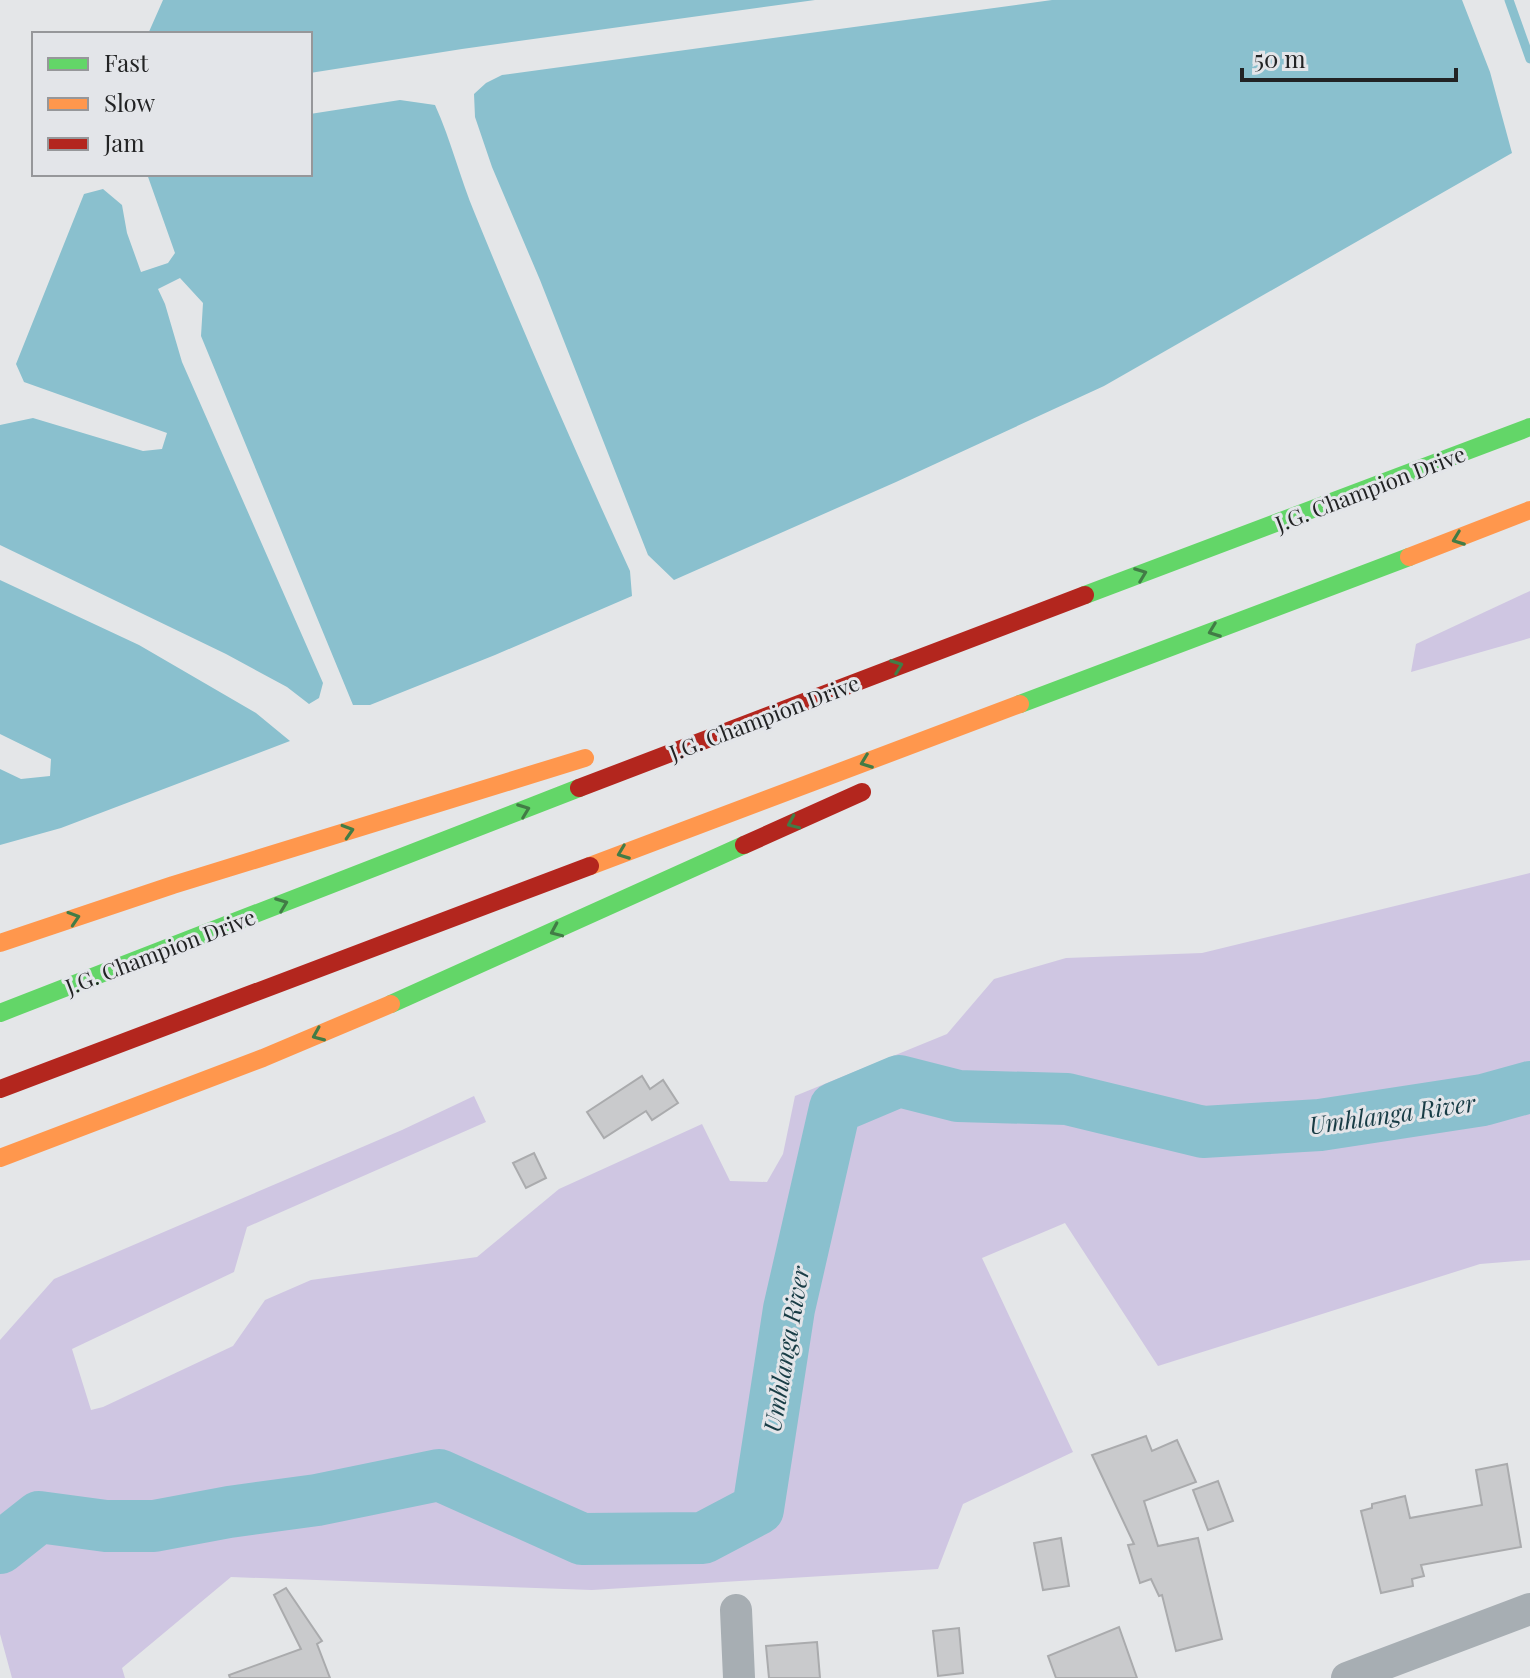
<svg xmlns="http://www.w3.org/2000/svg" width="1530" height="1678" viewBox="0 0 1530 1678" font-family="'Playfair Display',serif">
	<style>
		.green { fill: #cfc6e2 }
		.water { fill: #8ac0ce }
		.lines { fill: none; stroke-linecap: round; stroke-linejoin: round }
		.stream { stroke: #8ac0ce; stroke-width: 9 }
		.river { stroke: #8ac0ce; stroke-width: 52 }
		.building { fill: #c9cacc; stroke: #aaabad; stroke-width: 2 }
		.street { stroke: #a7aeb3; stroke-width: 32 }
		.fast { stroke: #63d668; stroke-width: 18 }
		.slow { stroke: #ff974d; stroke-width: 18 }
		.jam { stroke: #b3261e; stroke-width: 18 }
		.oneway { stroke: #427c46 }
		.labels { text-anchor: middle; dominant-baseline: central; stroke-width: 6; stroke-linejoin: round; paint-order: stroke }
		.street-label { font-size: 22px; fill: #222324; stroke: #e3e5e9 }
		.water-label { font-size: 24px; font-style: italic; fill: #183c45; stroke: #e3e5e9 }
	</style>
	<rect width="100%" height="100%" fill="#e4e6e8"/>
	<g class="green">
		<path d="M 1530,591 L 1530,638 L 1411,672 L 1416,644 Z"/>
		<path d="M 1530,873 L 1530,1260 L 1480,1264 L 1158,1366 L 1065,1223 L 982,1258 L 1073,1452 L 963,1504 L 938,1569 L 592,1590 L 231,1577 L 122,1668 L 125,1678 L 12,1678 L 0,1634 L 0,1340 L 54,1279 L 402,1130 L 474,1096 L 486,1122 L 247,1227 L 234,1272 L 72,1349 L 91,1410 L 103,1407 L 233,1346 L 265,1300 L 311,1280 L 477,1257 L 559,1189 L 702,1124 L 730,1181 L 767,1182 L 783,1154 L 795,1096 L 947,1034 L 994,979 L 1066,958 L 1202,953 Z"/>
	</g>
	<g class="water">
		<path d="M 163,0 L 815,0 L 462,49 L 310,73 L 310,34 L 148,34 Z"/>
		<path d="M 1052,0 L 1462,0 L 1490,72 L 1512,153 L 1104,386 L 896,482 L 674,580 L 648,555 L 540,280 L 492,167 L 475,117 L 474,94 L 486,83 L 502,75 Z"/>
		<path d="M 400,100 L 435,105 C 451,140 460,178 475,214 C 524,334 576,453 630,571 L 632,596 L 495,655 L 370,705 L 353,705 L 201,336 L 203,303 L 180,278 L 158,289 L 165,304 L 182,362 L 323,683 L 319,698 L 309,704 L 287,687 L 226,654 L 0,545 L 0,425 L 33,418 L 143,451 L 162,449 L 167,433 L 24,382 L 16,364 L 84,194 L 103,189 L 122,205 L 127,233 L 141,272 L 168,263 L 175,253 L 147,174 L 310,174 L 310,114 Z"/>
		<path d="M 0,580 L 139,645 L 256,713 L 290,741 L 61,828 L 0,845 L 0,769 L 21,779 L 50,776 L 51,759 L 0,734 Z"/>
	</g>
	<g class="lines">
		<path class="stream" d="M 1509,0 L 1530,59"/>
		<path class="river" d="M 0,1548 L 39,1517 L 106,1526 L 154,1526 L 229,1512 L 317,1500 L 439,1475 L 582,1539 L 703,1538 L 758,1509 L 789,1309 L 835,1108 L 899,1081 L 958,1096 L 1067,1099 L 1203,1132 L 1320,1125 L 1483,1100 L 1530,1087"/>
	</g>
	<g class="building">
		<path d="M 642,1076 L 650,1089 L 663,1080 L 678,1103 L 652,1120 L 646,1111 L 604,1138 L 587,1112 Z"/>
		<path d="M 534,1153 L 546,1178 L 526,1188 L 513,1163 Z"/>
		<path d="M 1146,1436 L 1152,1451 L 1177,1440 L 1196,1482 L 1144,1501 L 1158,1546 L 1198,1538 L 1222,1639 L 1176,1651 L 1162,1595 L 1159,1596 L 1151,1579 L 1140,1583 L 1128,1545 L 1134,1544 L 1092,1455 Z"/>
		<path d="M 1507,1464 L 1521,1547 L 1421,1565 L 1424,1576 L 1412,1579 L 1413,1586 L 1381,1593 L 1361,1511 L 1372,1508 L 1372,1504 L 1405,1496 L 1410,1518 L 1482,1505 L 1476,1470 Z"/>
		<path d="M 1218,1481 L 1233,1521 L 1208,1530 L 1193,1490 Z"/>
		<path d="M 1061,1538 L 1069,1586 L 1043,1590 L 1034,1543 Z"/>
		<path d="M 286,1588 L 322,1641 L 317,1644 L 330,1678 L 230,1678 L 229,1675 L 301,1649 L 274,1595 Z"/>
		<path d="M 1119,1627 L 1137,1678 L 1056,1678 L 1048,1656 Z"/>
		<path d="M 959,1628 L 963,1673 L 938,1676 L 933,1631 Z"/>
		<path d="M 817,1642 L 820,1678 L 769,1678 L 766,1646 Z"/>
	</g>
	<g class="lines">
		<g class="street">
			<path d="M 736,1610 L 739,1678"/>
			<path d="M 1347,1678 L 1530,1609"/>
		</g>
		<g class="fast">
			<path d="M 1085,595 L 1530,427"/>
			<path d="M 1020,704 L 1409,557"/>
			<path d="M 391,1004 L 744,845"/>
			<path d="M 0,1013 L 579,788"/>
		</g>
		<g class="slow">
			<path d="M 1409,557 L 1530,510"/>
			<path d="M 590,866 L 1020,704"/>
			<path d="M 0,943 L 173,885 L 585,758"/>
			<path d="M 0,1158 L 263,1058 L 391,1004"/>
		</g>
		<g class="jam">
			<path d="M 579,788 L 1085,595"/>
			<path d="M 744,845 L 862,792"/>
			<path d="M 0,1089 L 590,866"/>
		</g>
	</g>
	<defs><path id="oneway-chevron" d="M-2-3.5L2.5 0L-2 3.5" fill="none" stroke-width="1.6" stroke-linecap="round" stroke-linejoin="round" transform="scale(2)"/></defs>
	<g class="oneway">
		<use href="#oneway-chevron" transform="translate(1458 539) rotate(159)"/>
		<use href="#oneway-chevron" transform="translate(1141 574) rotate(-21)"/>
		<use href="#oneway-chevron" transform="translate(1214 631) rotate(159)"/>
		<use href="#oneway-chevron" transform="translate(897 666) rotate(-21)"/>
		<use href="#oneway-chevron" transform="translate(866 762) rotate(159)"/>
		<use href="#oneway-chevron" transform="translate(524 810) rotate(-21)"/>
		<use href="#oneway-chevron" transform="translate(793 823) rotate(156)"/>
		<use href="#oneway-chevron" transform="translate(348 831) rotate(-17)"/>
		<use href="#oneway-chevron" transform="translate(623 853) rotate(159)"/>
		<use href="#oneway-chevron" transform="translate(282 904) rotate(-21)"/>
		<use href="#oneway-chevron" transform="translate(74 918) rotate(-18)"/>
		<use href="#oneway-chevron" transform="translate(556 931) rotate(156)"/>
		<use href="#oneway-chevron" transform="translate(318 1035) rotate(157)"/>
	</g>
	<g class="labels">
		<g class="street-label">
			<text transform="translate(1370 488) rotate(-21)">J.G. Champion Drive</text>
			<text transform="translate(764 717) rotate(-21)">J.G. Champion Drive</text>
			<text transform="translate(160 951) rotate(-21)">J.G. Champion Drive</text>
		</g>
		<g class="water-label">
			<text transform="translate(1392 1113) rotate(-8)">Umhlanga River</text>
			<text transform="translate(785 1349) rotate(-80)">Umhlanga River</text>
		</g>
	</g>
	<rect x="32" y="32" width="280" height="144" fill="#e3e5e9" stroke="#96979a" stroke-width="2"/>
	<rect x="48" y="58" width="40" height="12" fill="#63d668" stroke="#96979a" stroke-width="2"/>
	<text x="104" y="72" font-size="24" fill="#222324">Fast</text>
	<rect x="48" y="98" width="40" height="12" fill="#ff974d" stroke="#96979a" stroke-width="2"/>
	<text x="104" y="112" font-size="24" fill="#222324">Slow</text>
	<rect x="48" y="138" width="40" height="12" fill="#b3261e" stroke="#96979a" stroke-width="2"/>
	<text x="104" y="152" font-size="24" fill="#222324">Jam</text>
	<path d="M1242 68v12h214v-12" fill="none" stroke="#222324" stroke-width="4"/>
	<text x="1254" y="68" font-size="24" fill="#222324" stroke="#e3e5e9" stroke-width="6" paint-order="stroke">50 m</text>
</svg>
